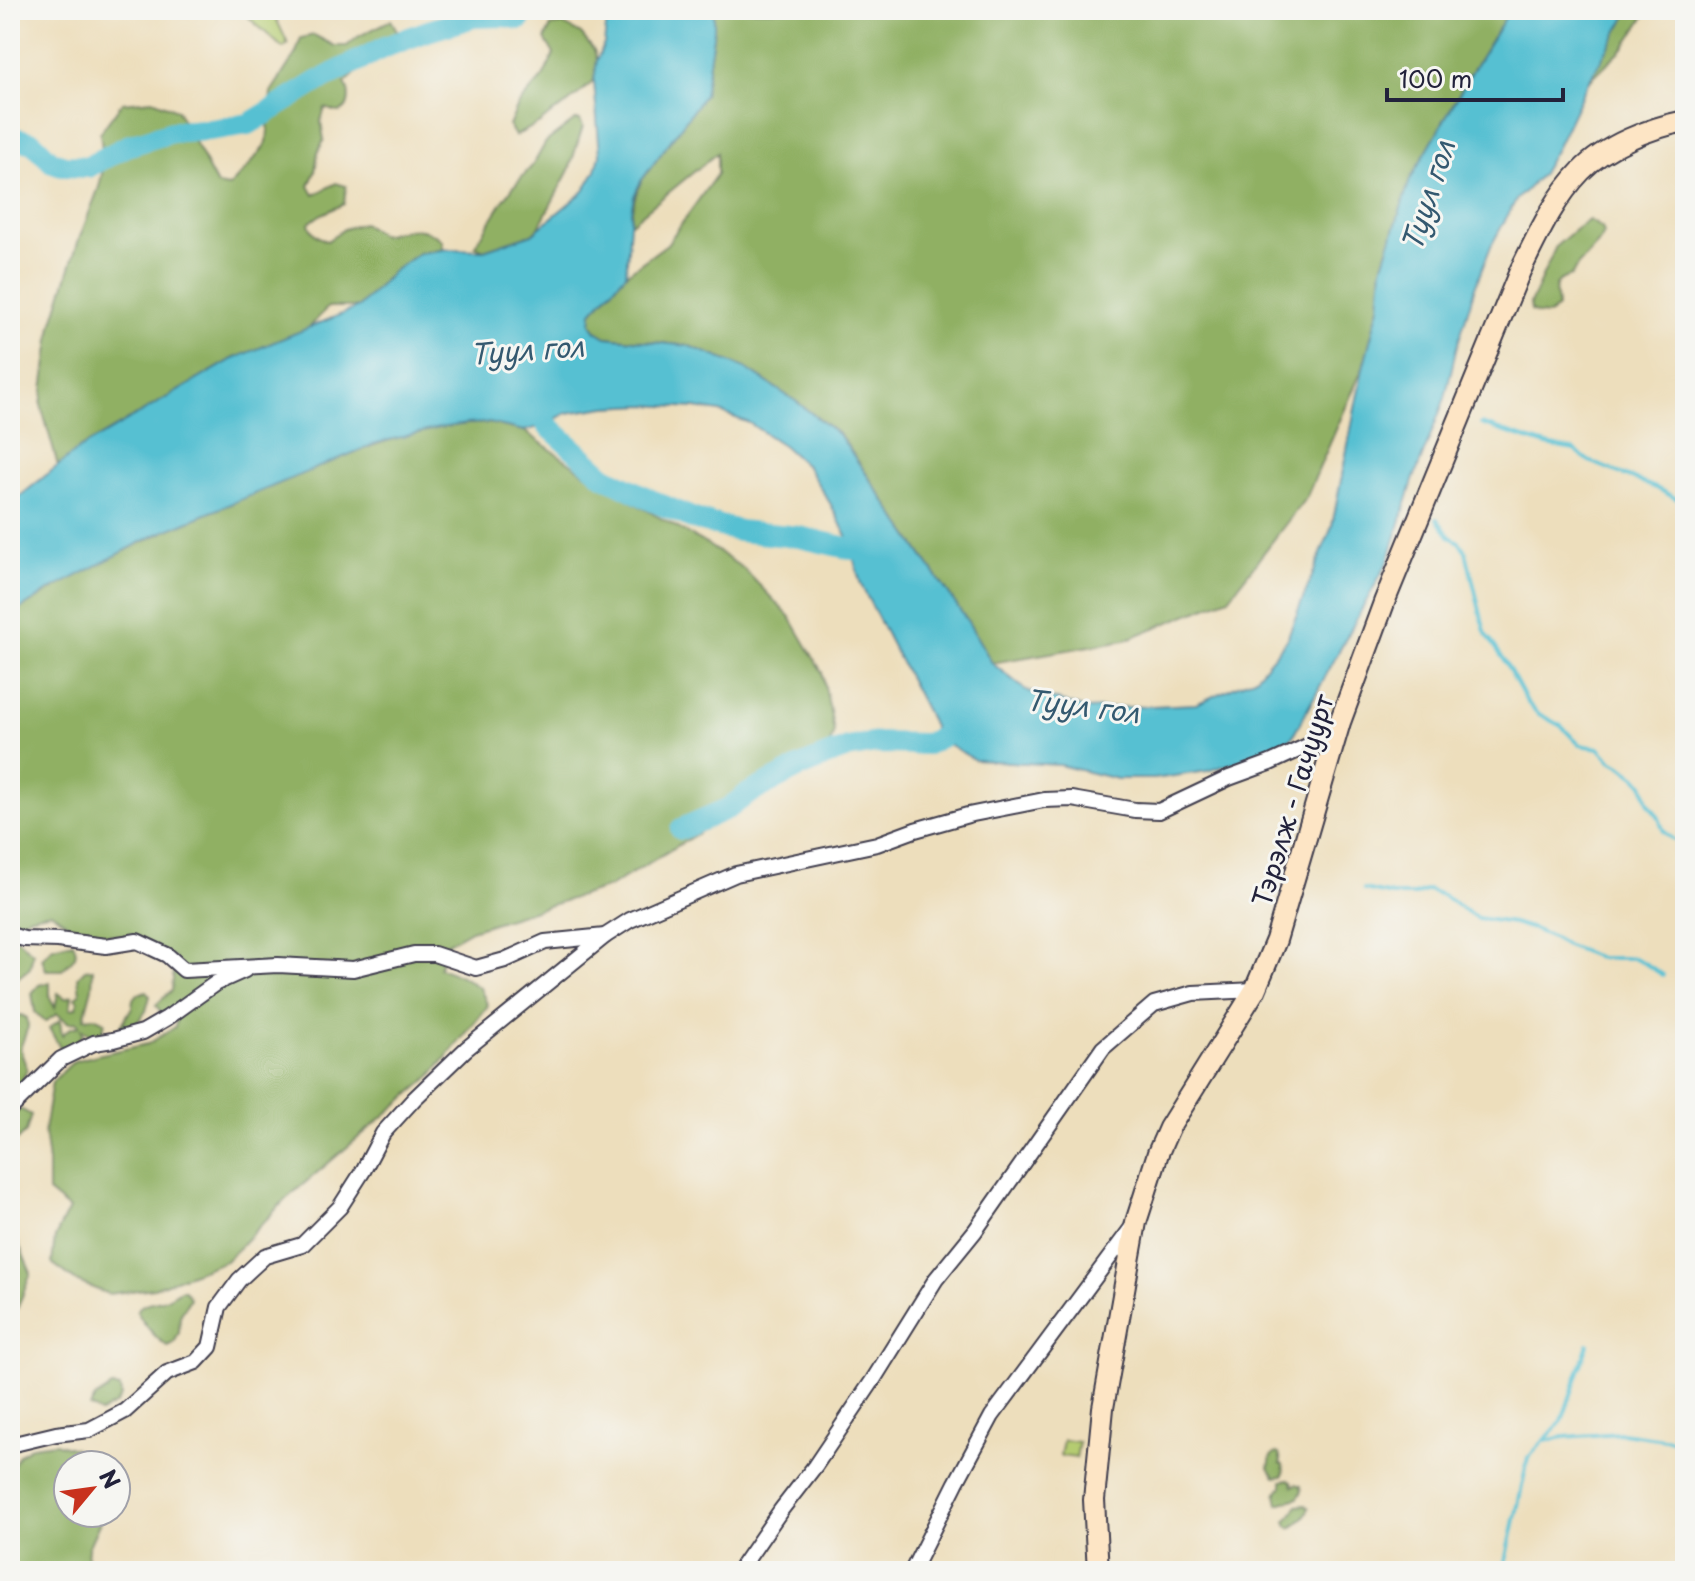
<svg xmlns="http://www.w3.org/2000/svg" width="1695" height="1581" viewBox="0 0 1695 1581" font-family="'Playpen Sans',sans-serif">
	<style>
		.green { fill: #b5cc71; stroke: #6c7756; stroke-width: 2 }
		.forest { fill: #90b063; stroke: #59694f; stroke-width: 2 }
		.water { fill: #56c0d2; stroke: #3c7186; stroke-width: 2 }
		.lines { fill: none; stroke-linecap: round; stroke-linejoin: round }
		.stream { stroke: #56c0d2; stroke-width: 4 }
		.river { stroke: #56c0d2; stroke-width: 22 }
		.minor-casing { stroke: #403e4e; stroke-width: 18 }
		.secondary-casing { stroke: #403e4e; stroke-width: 24 }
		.minor { stroke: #fff; stroke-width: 14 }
		.secondary { stroke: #fde5c5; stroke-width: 20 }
		.labels { text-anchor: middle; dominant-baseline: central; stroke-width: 6; stroke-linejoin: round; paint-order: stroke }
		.street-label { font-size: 26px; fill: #22223b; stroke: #f6f6f2 }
		.water-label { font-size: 28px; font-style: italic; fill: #345970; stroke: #f6f6f2 }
	</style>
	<rect width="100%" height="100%" fill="#f6f6f2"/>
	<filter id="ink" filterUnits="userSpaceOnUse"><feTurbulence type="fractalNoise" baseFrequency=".0125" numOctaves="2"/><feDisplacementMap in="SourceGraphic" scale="16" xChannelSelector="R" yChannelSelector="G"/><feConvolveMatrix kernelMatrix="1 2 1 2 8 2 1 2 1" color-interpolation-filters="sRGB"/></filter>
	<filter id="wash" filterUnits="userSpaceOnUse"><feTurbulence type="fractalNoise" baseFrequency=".006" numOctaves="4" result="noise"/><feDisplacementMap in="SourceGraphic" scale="32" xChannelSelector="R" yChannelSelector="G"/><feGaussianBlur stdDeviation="1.8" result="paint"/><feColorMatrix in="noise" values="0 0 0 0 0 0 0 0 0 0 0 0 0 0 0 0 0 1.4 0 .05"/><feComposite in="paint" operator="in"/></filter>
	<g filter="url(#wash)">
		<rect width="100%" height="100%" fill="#eddebc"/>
		<g class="green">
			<path d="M 240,10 L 272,10 L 288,44 L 283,48 Z"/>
			<path d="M 1063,1440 L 1079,1442 L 1076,1458 L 1060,1456 Z"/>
		</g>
		<g class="forest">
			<path d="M 714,10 L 1510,10 L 1471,73 L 1410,180 L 1382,268 L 1379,307 L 1363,368 L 1307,496 L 1229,598 L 1125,640 L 992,663 L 968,622 L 840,435 L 797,402 L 745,368 L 689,346 L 606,337 L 596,331 L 591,323 L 592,312 L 626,274 L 667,244 L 717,174 L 717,153 L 630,224 C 631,208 635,195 641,181 L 704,95 L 714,30 Z"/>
			<path d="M 1630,10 L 1649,10 L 1625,46 L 1586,84 Z"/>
			<path d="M 391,20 L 402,39 L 388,56 L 363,67 L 345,83 C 350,91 352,111 338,112 C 333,112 329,109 325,108 L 321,121 L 324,140 L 318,152 L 315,172 L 309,186 L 314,195 L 336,183 L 346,186 L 344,204 L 320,215 L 309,223 C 311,233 318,237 327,241 L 344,229 L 363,223 L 381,235 C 404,230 422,223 442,240 L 443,249 L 419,253 L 392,272 L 359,307 L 328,307 L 308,329 L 233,359 L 79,449 L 58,466 L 41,405 L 52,325 L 78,242 L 99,187 L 104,165 L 100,133 L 122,103 L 153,100 L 177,110 L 217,185 L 229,187 L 247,168 L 267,143 L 271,92 L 296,53 L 301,38 L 314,35 L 335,46 L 347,46 L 359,36 Z"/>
			<path d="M 563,24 L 581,34 L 594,50 L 597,60 L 594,81 L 562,108 L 552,113 L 540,123 L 515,136 L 509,126 L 518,105 L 543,77 L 554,54 L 545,39 L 551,26 Z"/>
			<path d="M 575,120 L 580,120 L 583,126 L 569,170 L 539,227 L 532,234 L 484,250 L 475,246 L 501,204 L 514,186 L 533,165 L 546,142 Z"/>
			<path d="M 1589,220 L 1602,228 L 1604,234 L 1598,244 L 1578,265 L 1571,276 C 1548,282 1557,291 1557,308 L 1549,315 L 1537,314 L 1531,311 L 1530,304 L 1556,246 L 1576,229 Z"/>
			<path d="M 489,423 L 524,431 L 599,483 L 708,545 L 744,569 L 790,617 L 822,672 L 834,731 L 826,756 L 609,887 L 471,930 L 448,943 L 439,968 L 461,976 L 480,988 L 488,1006 L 431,1076 L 286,1199 L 226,1261 L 154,1288 L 108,1294 L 78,1282 L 52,1263 L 55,1237 L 69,1209 L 48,1192 L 48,1163 L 44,1130 L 52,1082 L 74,1061 L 97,1055 L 148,1044 L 175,1027 L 177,1014 L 162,1014 L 156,1005 L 172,990 L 175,958 L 120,936 L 78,931 L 51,912 L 28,917 L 10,928 L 10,615 C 56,586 105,559 155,536 C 190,520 226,506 262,490 C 335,460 409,424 489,423 Z"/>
			<path d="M 10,932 L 33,953 L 30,968 L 10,984 Z"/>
			<path d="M 73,942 C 80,957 73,959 62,970 L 46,970 L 42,958 L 53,947 Z"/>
			<path d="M 93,969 L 92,988 L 84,1018 L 94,1017 L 105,1022 L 102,1034 L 94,1038 L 81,1028 L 83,1034 L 78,1041 L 68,1050 L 59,1046 L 49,1028 L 60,1020 L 62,1035 L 70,1028 L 79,1026 L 78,1022 L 69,1023 L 57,1014 L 45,1022 L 35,1012 L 32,993 L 39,985 L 50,982 L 50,998 L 55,1008 L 58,993 L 65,998 L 72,996 L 70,1009 L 76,1008 L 78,1001 L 75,997 L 80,994 L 78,977 L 85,970 Z"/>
			<path d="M 146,991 L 150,996 L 146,1011 L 129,1033 L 117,1033 L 132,1007 L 133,999 L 136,995 Z"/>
			<path d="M 21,1015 L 27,1018 L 28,1027 L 20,1049 L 27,1069 L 20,1086 L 10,1097 L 10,1017 Z"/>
			<path d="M 16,1110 L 22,1110 L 31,1115 L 26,1132 L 10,1147 L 10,1116 Z"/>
			<path d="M 10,1240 L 17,1240 L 31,1273 L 14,1317 L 10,1322 Z"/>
			<path d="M 181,1290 L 185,1290 L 190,1298 L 180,1316 L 179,1333 L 174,1343 L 167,1346 C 157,1339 140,1321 137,1310 C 145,1301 152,1303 162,1300 C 169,1298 175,1293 181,1290 Z"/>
			<path d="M 112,1387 L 120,1388 L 121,1396 L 116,1404 L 100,1413 L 90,1407 L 95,1398 Z"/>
			<path d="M 55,1443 L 91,1454 L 100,1465 L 68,1465 L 68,1513 L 104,1513 L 88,1548 L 86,1571 L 10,1571 L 10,1472 L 19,1455 L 32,1446 Z"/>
			<path d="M 1276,1453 L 1279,1454 L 1281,1461 L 1280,1463 L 1283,1465 L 1284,1472 L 1282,1476 L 1275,1477 L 1269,1467 L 1271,1456 Z"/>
			<path d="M 1288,1479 L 1292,1481 L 1293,1486 L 1297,1484 L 1301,1486 L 1302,1491 L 1298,1498 L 1278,1504 L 1276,1494 L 1282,1486 L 1282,1481 Z"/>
			<path d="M 1305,1505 L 1309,1508 C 1306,1516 1298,1524 1291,1528 L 1288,1526 L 1286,1521 L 1292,1515 L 1297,1506 Z"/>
		</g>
		<path class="water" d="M 608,10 L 714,10 L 714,30 L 704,95 L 641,181 L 634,196 L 631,212 L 626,274 L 592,312 L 591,324 L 596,331 L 606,337 L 689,346 L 745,368 L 797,402 L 840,436 L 968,622 L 992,663 L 1027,691 L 1086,709 L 1196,704 L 1256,677 L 1286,641 L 1332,526 L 1363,368 L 1379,307 L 1382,268 L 1410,180 L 1471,73 L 1510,10 L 1630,10 L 1587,84 L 1557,147 L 1541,175 L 1516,200 L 1491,246 L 1475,287 L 1456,350 L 1445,398 L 1413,481 L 1388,561 L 1293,736 L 1285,743 L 1262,754 L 1208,771 L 1154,779 L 1117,779 L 1059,765 L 975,760 L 938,738 L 927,713 L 861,585 L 848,538 L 830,503 L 807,467 L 784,446 L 749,423 L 720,412 L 695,408 L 646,405 L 606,407 L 567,413 L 553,420 L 547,425 L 524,431 L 489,423 L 467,424 L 439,428 L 377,443 L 153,536 L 52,589 L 10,615 L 10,504 L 79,449 L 233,359 L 359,307 L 392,272 L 419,253 L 448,249 L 484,250 L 532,234 L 584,191 L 596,170 L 600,155 L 594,81 L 597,60 L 604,44 Z"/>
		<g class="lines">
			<g class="stream">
				<path d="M 1481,424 L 1546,445 L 1574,450 L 1589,461 L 1656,488 L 1685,503"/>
				<path d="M 1437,519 L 1450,537 L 1459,542 L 1466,552 L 1485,632 L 1504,660 L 1527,702 L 1537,713 L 1561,726 L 1580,745 L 1599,748 L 1611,761 L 1620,765 L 1636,777 L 1643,784 L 1648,802 L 1659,818 L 1664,832 L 1672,839 L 1685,845"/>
				<path d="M 1364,889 L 1392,895 L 1414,895 L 1428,890 L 1442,895 L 1477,918 L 1513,923 L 1533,929 L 1552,937 L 1566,945 L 1600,958 L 1632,958 L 1646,964 L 1663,975"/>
				<path d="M 1545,1441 L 1564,1437 L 1622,1433 L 1685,1442"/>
				<path d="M 1504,1571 L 1528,1458 L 1562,1421 L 1588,1344"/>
			</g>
			<g class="river">
				<path d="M 10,137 L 33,143 L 52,162 L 65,166 L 88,167 L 127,146 L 172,132 L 210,130 L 249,124 L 317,82 L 385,47 L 428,31 L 474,17 L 506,16 L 520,19"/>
				<path d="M 539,399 L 547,425 L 604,476 L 651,500 L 694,519 L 739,531 L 799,537 L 852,549 L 881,550"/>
				<path d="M 681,829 L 729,808 L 746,795 L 798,768 L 826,756 L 848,748 L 876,743 L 927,744 L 964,725"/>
			</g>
		</g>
	</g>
	<g filter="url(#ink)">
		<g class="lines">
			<defs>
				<g id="minor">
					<path d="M 10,935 L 24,939 L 58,940 L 106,946 L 137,941 L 167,955 L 184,970 L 278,965 L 353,969 L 414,954 L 434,954 L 476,968 L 505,960 L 545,942 L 605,936 L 630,920 L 736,874 L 877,844 L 915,830 L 968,815 L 1044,800 L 1072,799 L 1135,810 L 1159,811 L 1229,778 L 1270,763 L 1318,741 L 1340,723"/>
					<path d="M 10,1109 L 61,1059 L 94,1043 L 113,1040 L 143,1032 L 167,1018 L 216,983 L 245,970"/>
					<path d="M 10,1445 L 56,1434 L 89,1430 L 125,1411 L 167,1373 L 196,1362 L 210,1347 L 219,1307 L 239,1280 L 265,1256 L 302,1245 L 340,1207 L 363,1171 L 383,1133 L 414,1099 L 466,1049 L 605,936"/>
					<path d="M 739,1571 L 781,1510 L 815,1466 L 873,1380 L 936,1279 L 975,1231 L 1103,1048 L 1154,1004 L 1193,993 L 1255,990"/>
					<path d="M 912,1571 L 956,1483 L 992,1416 L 1133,1226"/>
				</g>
				<path id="secondary" d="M 1098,1571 L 1094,1500 L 1103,1408 L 1136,1222 L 1145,1194 L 1158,1153 L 1169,1128 L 1255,990 L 1276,940 L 1340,722 L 1385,600 L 1520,271 C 1537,237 1553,200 1581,171 C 1606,145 1650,128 1685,121"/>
			</defs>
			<use href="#minor" class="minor-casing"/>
			<use href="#secondary" class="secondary-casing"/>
			<use href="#minor" class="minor"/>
			<use href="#secondary" class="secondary"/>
		</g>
	</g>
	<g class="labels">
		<g class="street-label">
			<text transform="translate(1292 800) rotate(-73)">Тэрэлж - Гачуурт</text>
		</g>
		<g class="water-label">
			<text transform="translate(1427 195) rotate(-72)">Туул гол</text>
			<text transform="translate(527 349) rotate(-4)">Туул гол</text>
			<text transform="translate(1083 705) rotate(7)">Туул гол</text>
		</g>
	</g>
	<rect width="1695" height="1581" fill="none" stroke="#f6f6f2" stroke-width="40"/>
	<g transform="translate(92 1489) rotate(61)"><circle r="38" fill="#f6f6f2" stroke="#a1a1a9" stroke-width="2"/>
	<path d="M0-6L14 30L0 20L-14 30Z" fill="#c8321e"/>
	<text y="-12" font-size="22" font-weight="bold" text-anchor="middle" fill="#22223b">N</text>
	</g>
	<path d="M1387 88v12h176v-12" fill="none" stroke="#22223b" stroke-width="4"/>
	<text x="1399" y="88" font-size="24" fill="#22223b" stroke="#f6f6f2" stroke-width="6" paint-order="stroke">100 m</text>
</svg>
